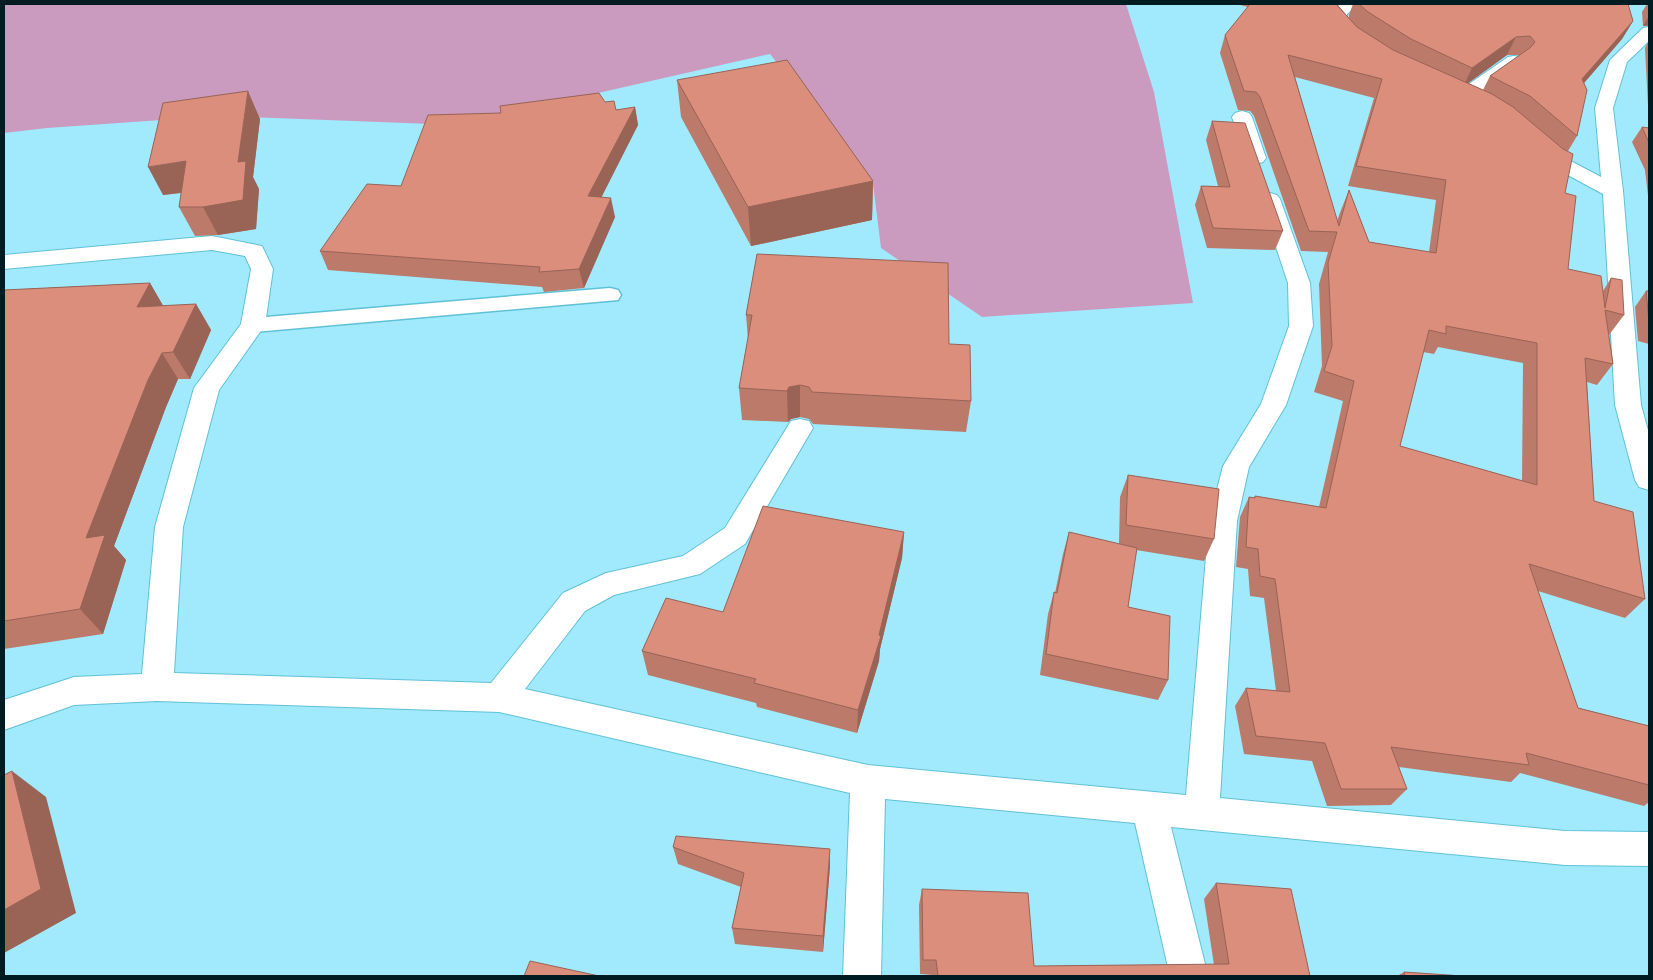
<svg xmlns="http://www.w3.org/2000/svg" width="1653" height="980" viewBox="0 0 1653 980" font-family="'Asap Condensed',sans-serif">
	<style>
		.green { fill: #ca9bbe }
		.lines { fill: none; stroke-linecap: round; stroke-linejoin: round }
		.lane-casing { stroke: #5fc0d6; stroke-width: 3 }
		.street-casing { stroke: #5fc0d6; stroke-width: 2 }
		.lane { fill: #fff; fill-rule: evenodd }
		.street { fill: #fff; fill-rule: evenodd }
		.wall { fill: #bb7a6a; fill-rule: evenodd }
		.shaded-wall { fill: #996356 }
		.building { fill: #da8e7b; stroke: #996356; fill-rule: evenodd }
	</style>
	<rect width="100%" height="100%" fill="#a1eafd"/>
	<path class="green" d="M 4,4 L 1126,4 L 1154,92 L 1193,303 L 982,317 L 881,248 L 873,184 L 770,54 L 458,125 L 219,116 L 47,128 L 4,133 Z"/>
	<g class="lines">
		<defs>
			<path id="lane" d="M 610,288 L 618,290 L 621,295 L 618,300 L 253,332 L 245,330 L 242,325 L 245,320 L 253,318 Z"/>
			<g id="street">
				<path d="M 1340,4 L 1359,4 L 1347,14 L 1347,20 L 1364,38 L 1361,42 C 1348,45 1337,31 1330,21 L 1331,12 Z"/>
				<path d="M 1649,27 L 1649,41 L 1627,62 L 1613,108 L 1623,191 L 1641,405 L 1649,434 L 1649,490 L 1639,487 L 1635,480 L 1615,405 L 1603,194 L 1553,167 L 1530,146 L 1533,142 L 1540,140 L 1547,142 L 1567,159 L 1601,177 L 1595,108 L 1610,60 L 1643,28 Z"/>
				<path d="M 1514,56 L 1520,57 L 1523,61 L 1520,65 L 1470,101 L 1463,103 L 1456,101 L 1454,97 L 1456,93 L 1508,57 Z"/>
				<path d="M 1242,111 L 1249,113 L 1252,117 L 1266,158 L 1263,162 L 1256,164 L 1249,162 L 1246,158 L 1232,117 L 1235,113 Z"/>
				<path d="M 1270,193 L 1277,195 L 1280,199 L 1310,283 L 1313,326 L 1286,405 L 1249,467 L 1237,521 L 1220,798 L 1565,831 L 1649,832 L 1649,866 L 1565,865 L 1171,827 L 1208,976 L 1170,976 L 1135,823 L 885,799 L 881,976 L 843,976 L 850,793 L 499,712 L 157,701 L 74,705 L 4,730 L 4,700 L 74,677 L 142,674 L 155,527 L 194,388 L 241,324 L 251,269 L 245,256 L 212,250 L 4,269 L 4,255 L 212,236 L 262,246 L 273,269 L 265,325 L 219,390 L 183,527 L 174,673 L 491,683 L 563,593 L 606,573 L 683,556 L 725,528 L 791,421 L 800,419 L 809,421 L 813,428 L 745,544 L 700,574 L 614,595 L 585,611 L 525,689 L 868,765 L 1186,795 L 1209,521 L 1223,466 L 1261,404 L 1289,326 L 1288,283 L 1260,199 L 1263,195 Z"/>
			</g>
		</defs>
		<use href="#lane" class="lane-casing"/>
		<use href="#street" class="street-casing"/>
		<use href="#lane" class="lane"/>
		<use href="#street" class="street"/>
	</g>
	<g class="wall">
		<path d="M 1236,4 L 1337,4 L 1349,18 L 1349,15 L 1353,4 L 1628,4 L 1633,21 L 1622,39 L 1584,83 L 1577,136 L 1568,151 L 1565,193 L 1568,269 L 1603,291 L 1611,278 L 1624,315 L 1609,335 L 1613,364 L 1597,385 L 1587,382 L 1594,501 L 1645,599 L 1625,618 L 1538,591 L 1578,708 L 1649,726 L 1649,802 L 1644,806 L 1520,773 L 1511,782 L 1399,767 L 1407,789 L 1391,805 L 1327,806 L 1312,761 L 1244,754 L 1235,706 L 1246,688 L 1276,691 L 1264,598 L 1250,596 L 1248,569 L 1236,567 L 1240,517 L 1249,497 L 1254,498 L 1255,496 L 1319,507 L 1343,401 L 1314,392 L 1322,366 L 1319,284 L 1328,252 L 1301,251 L 1254,116 L 1250,111 L 1238,110 L 1220,53 L 1225,35 L 1248,7 ZM 1507,55 L 1520,55 L 1490,76 L 1483,90 L 1468,83 ZM 1295,77 L 1374,98 L 1348,186 L 1436,200 L 1429,252 L 1369,242 L 1349,190 L 1341,210 L 1337,221 ZM 1438,347 L 1523,363 L 1522,481 L 1400,446 L 1423,352 L 1434,354 Z"/>
		<path d="M 1647,4 L 1649,4 L 1649,26 L 1643,26 L 1642,12 Z"/>
		<path d="M 1649,40 L 1649,125 L 1645,48 Z"/>
		<path d="M 677,80 L 873,181 L 872,220 L 751,246 L 681,117 Z"/>
		<path d="M 635,107 L 638,125 L 601,197 L 615,217 L 584,288 L 544,292 L 542,287 L 328,270 L 320,251 L 401,186 L 501,113 L 616,110 Z"/>
		<path d="M 260,119 L 253,177 L 259,189 L 256,229 L 218,235 L 195,236 L 179,207 L 182,193 L 163,195 Z"/>
		<path d="M 1212,121 L 1283,231 L 1275,250 L 1207,248 L 1195,205 L 1201,186 L 1218,186 L 1206,140 Z"/>
		<path d="M 1642,127 L 1649,128 L 1649,204 L 1645,170 L 1632,142 Z"/>
		<path d="M 757,254 L 949,344 L 971,401 L 966,432 L 813,424 L 809,419 L 800,417 L 791,419 L 788,422 L 742,420 L 739,388 L 748,339 L 746,315 Z"/>
		<path d="M 150,283 L 163,306 L 196,304 L 211,330 L 190,379 L 178,379 L 166,407 L 114,546 L 126,560 L 103,634 L 4,649 L 4,290 Z"/>
		<path d="M 1646,291 L 1649,291 L 1649,344 L 1638,341 L 1635,307 Z"/>
		<path d="M 1128,475 L 1214,539 L 1204,561 L 1136,550 L 1128,607 L 1168,680 L 1158,700 L 1040,675 L 1048,614 L 1054,592 L 1055,593 L 1063,554 L 1069,532 L 1119,544 L 1120,497 Z"/>
		<path d="M 904,532 L 902,558 L 880,649 L 879,661 L 857,733 L 757,707 L 756,703 L 648,675 L 642,651 L 723,612 Z"/>
		<path d="M 673,847 L 830,866 L 823,952 L 735,944 L 732,928 L 741,887 L 678,864 Z"/>
		<path d="M 1216,883 L 1310,976 L 933,976 L 933,975 L 920,974 L 919,905 L 922,889 L 1034,966 L 1214,965 L 1204,899 Z"/>
		<path d="M 1404,972 L 1463,976 L 1397,976 Z"/>
	</g>
	<g class="shaded-wall">
		<path d="M 1649,16 L 1649,25 L 1643,26 Z"/>
		<path d="M 1633,21 L 1622,39 L 1571,98 L 1582,79 Z"/>
		<path d="M 1516,37 L 1507,55 L 1463,87 L 1472,68 Z"/>
		<path d="M 248,91 L 260,119 L 253,177 L 259,189 L 256,229 L 218,235 L 203,207 L 238,162 Z"/>
		<path d="M 635,107 L 638,125 L 592,216 L 588,196 Z"/>
		<path d="M 186,161 L 201,190 L 163,195 L 148,167 Z"/>
		<path d="M 873,181 L 872,220 L 751,246 L 748,207 Z"/>
		<path d="M 611,198 L 615,217 L 584,288 L 579,269 Z"/>
		<path d="M 150,283 L 165,309 L 137,307 Z"/>
		<path d="M 196,304 L 211,330 L 190,379 L 173,352 Z"/>
		<path d="M 162,353 L 178,379 L 166,407 L 114,546 L 126,560 L 103,634 L 80,609 L 86,538 L 148,380 Z"/>
		<path d="M 800,385 L 800,417 L 791,419 L 788,422 L 787,391 L 789,387 Z"/>
		<path d="M 904,532 L 902,558 L 880,649 L 879,661 L 857,733 L 858,710 L 879,635 Z"/>
		<path d="M 12,771 L 46,797 L 76,913 L 4,953 L 4,910 Z"/>
		<path d="M 830,849 L 830,866 L 823,952 L 823,936 Z"/>
	</g>
	<g class="building">
		<path d="M 1250,4 L 1336,4 L 1357,27 L 1393,50 L 1492,94 L 1513,107 L 1563,149 L 1573,154 L 1565,193 L 1576,196 L 1568,269 L 1601,276 L 1605,308 L 1611,278 L 1622,280 L 1624,315 L 1605,310 L 1613,364 L 1585,358 L 1594,501 L 1633,512 L 1645,599 L 1529,564 L 1578,708 L 1649,726 L 1649,785 L 1526,753 L 1529,765 L 1391,747 L 1407,789 L 1341,789 L 1325,743 L 1256,736 L 1246,688 L 1290,692 L 1275,579 L 1260,576 L 1258,549 L 1246,547 L 1249,497 L 1255,498 L 1255,496 L 1326,508 L 1354,381 L 1324,371 L 1332,346 L 1328,263 L 1337,232 L 1309,231 L 1260,97 L 1256,92 L 1244,91 L 1225,35 ZM 1288,55 L 1382,79 L 1356,166 L 1446,180 L 1436,253 L 1369,242 L 1349,190 L 1339,226 ZM 1446,326 L 1537,343 L 1537,485 L 1400,446 L 1429,330 L 1446,334 Z"/>
		<path d="M 1359,4 L 1628,4 L 1633,21 L 1582,79 L 1587,90 L 1577,136 L 1530,96 L 1490,76 L 1531,47 L 1535,42 L 1530,36 L 1516,37 L 1472,68 L 1411,39 L 1368,12 Z"/>
		<path d="M 787,60 L 873,181 L 748,207 L 677,80 Z"/>
		<path d="M 248,91 L 238,162 L 246,161 L 243,200 L 203,207 L 179,207 L 186,161 L 148,167 L 163,103 Z"/>
		<path d="M 599,93 L 605,102 L 614,101 L 616,110 L 635,107 L 588,196 L 611,198 L 579,269 L 539,272 L 540,267 L 320,251 L 367,184 L 401,186 L 428,115 L 501,113 L 500,106 Z"/>
		<path d="M 1212,121 L 1245,123 L 1283,231 L 1213,228 L 1201,186 L 1230,187 Z"/>
		<path d="M 1642,127 L 1649,128 L 1649,143 Z"/>
		<path d="M 757,254 L 948,263 L 949,344 L 970,345 L 971,401 L 812,392 L 809,387 L 800,385 L 789,387 L 787,391 L 739,388 L 752,315 L 746,315 Z"/>
		<path d="M 150,283 L 137,307 L 196,304 L 173,352 L 162,353 L 148,380 L 86,538 L 105,535 L 80,609 L 4,621 L 4,290 Z"/>
		<path d="M 1646,291 L 1649,291 L 1649,322 Z"/>
		<path d="M 1128,475 L 1219,489 L 1214,539 L 1126,525 Z"/>
		<path d="M 763,506 L 904,532 L 879,635 L 881,636 L 858,710 L 754,683 L 756,679 L 642,651 L 666,598 L 723,612 Z"/>
		<path d="M 1069,532 L 1137,548 L 1128,607 L 1170,616 L 1168,680 L 1046,654 L 1054,592 L 1057,593 Z"/>
		<path d="M 12,771 L 41,889 L 4,910 L 4,775 Z"/>
		<path d="M 676,836 L 830,849 L 823,936 L 732,928 L 744,873 L 673,847 Z"/>
		<path d="M 1216,883 L 1291,889 L 1310,976 L 938,976 L 936,960 L 923,960 L 922,889 L 1028,893 L 1034,966 L 1229,964 Z"/>
		<path d="M 530,961 L 599,976 L 524,976 Z"/>
		<path d="M 1404,972 L 1463,976 L 1405,976 Z"/>
	</g>
	<rect width="1653" height="980" fill="none" stroke="#001c23" stroke-width="10"/>
</svg>
